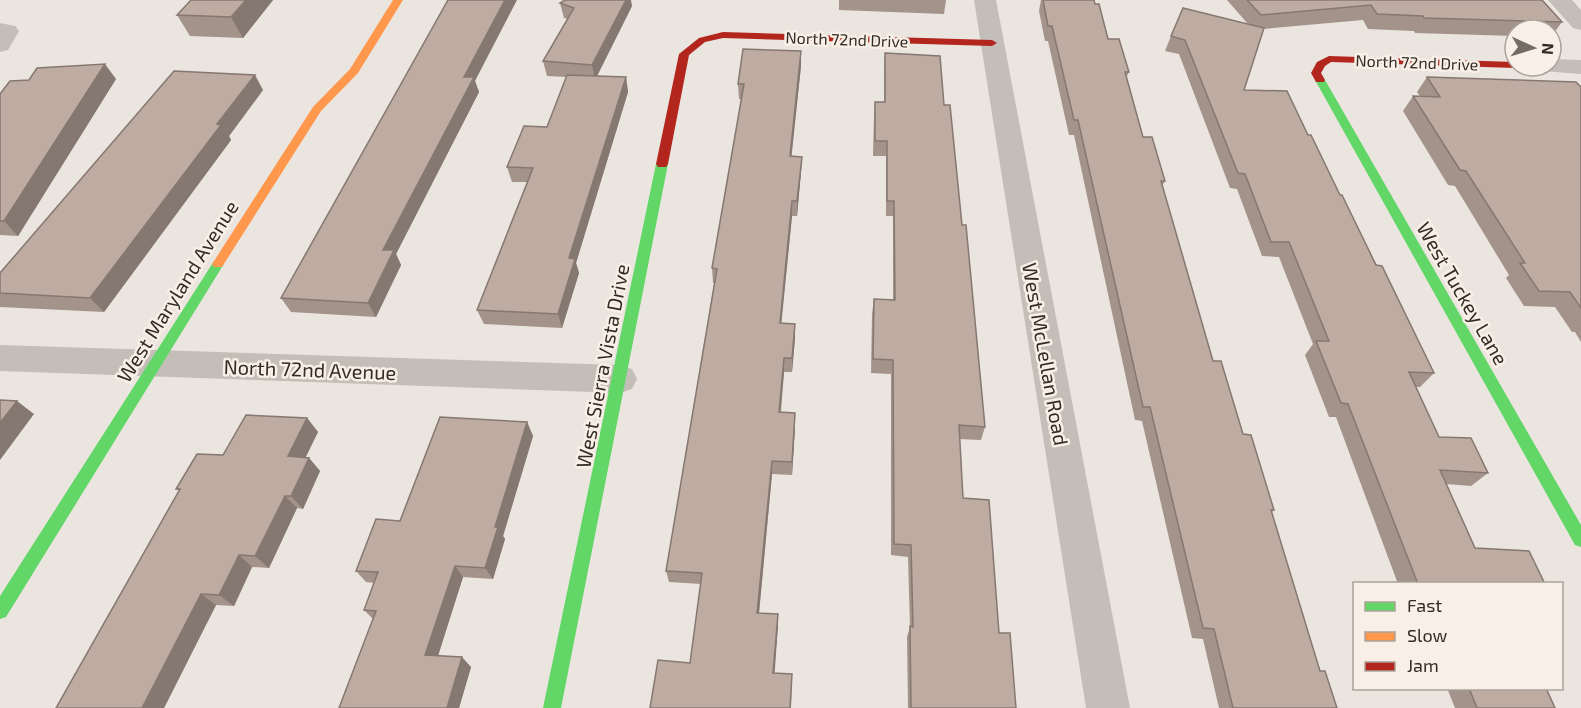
<svg xmlns="http://www.w3.org/2000/svg" width="1581" height="708" viewBox="0 0 1581 708" font-family="'Exo 2',sans-serif">
	<style>
		.lines { fill: none; stroke-linecap: round; stroke-linejoin: round }
		.street { fill: #c3beb8; fill-rule: evenodd }
		.fast { fill: #63d668; fill-rule: evenodd }
		.slow { fill: #ff974d; fill-rule: evenodd }
		.jam { fill: #b3261e; fill-rule: evenodd }
		.wall { fill: #a3938a }
		.shaded-wall { fill: #857871 }
		.building { fill: #beaba1; stroke: #857871; stroke-width: 1.5 }
		.labels { text-anchor: middle; dominant-baseline: central; stroke-width: 5; stroke-linejoin: round; paint-order: stroke }
		.far-street-label { font-size: 16px; fill: #342b27; stroke: #f8f0e6 }
		.street-label { font-size: 20px; fill: #342b27; stroke: #f8f0e6 }
	</style>
	<rect width="100%" height="100%" fill="#ebe5df"/>
	<g class="lines">
		<g class="street">
			<path d="M 974,0 L 996,0 L 1130,708 L 1086,708 Z"/>
			<path d="M 1548,0 L 1572,0 L 1581,10 L 1581,30 L 1573,28 Z"/>
			<path d="M 0,23 L 15,26 L 19,31 L 8,50 L 0,52 Z"/>
			<path d="M 1551,59 L 1581,60 L 1581,74 L 1542,71 L 1539,66 L 1551,66 Z"/>
			<path d="M 0,345 L 620,365 L 632,369 L 637,379 L 632,389 L 620,393 L 0,371 Z"/>
		</g>
		<g class="fast">
			<path d="M 1320,77 L 1325,80 L 1581,525 L 1581,547 L 1575,545 L 1315,80 Z"/>
			<path d="M 662,160 L 668,164 L 561,708 L 543,708 L 656,164 Z"/>
			<path d="M 218,260 L 224,264 L 222,267 L 6,617 L 0,619 L 0,596 L 214,261 Z"/>
		</g>
		<path class="slow" d="M 393,0 L 403,0 L 358,73 L 321,111 L 222,267 L 214,267 L 212,264 L 214,261 L 313,107 L 350,69 Z"/>
		<g class="jam">
			<path d="M 723,32 L 992,40 L 997,43 L 992,46 L 723,38 L 705,42 L 689,55 L 668,164 L 666,167 L 658,167 L 656,164 L 679,54 L 699,38 Z"/>
			<path d="M 1329,56 L 1515,62 L 1515,66 L 1519,66 L 1515,68 L 1331,62 L 1325,66 L 1321,73 L 1325,80 L 1324,82 L 1316,82 L 1311,73 L 1317,62 Z"/>
		</g>
	</g>
	<g class="wall">
		<path d="M 191,0 L 273,0 L 243,38 L 190,36 L 177,15 Z"/>
		<path d="M 839,0 L 946,0 L 944,14 L 839,10 Z"/>
		<path d="M 1041,0 L 1094,0 L 1108,39 L 1129,72 L 1126,78 L 1143,137 L 1165,181 L 1162,186 L 1213,361 L 1274,510 L 1271,513 L 1320,671 L 1337,708 L 1219,708 L 1203,639 L 1192,638 L 1142,421 L 1135,420 L 1074,135 L 1069,135 L 1048,41 L 1045,41 L 1039,11 Z"/>
		<path d="M 1227,0 L 1542,0 L 1562,22 L 1551,37 L 1551,30 L 1515,30 L 1515,36 L 1415,33 L 1414,31 L 1368,29 L 1363,20 L 1263,29 L 1244,90 L 1308,135 L 1434,373 L 1420,387 L 1416,387 L 1439,437 L 1488,473 L 1471,486 L 1446,484 L 1475,548 L 1545,584 L 1398,584 L 1336,417 L 1329,417 L 1305,355 L 1313,344 L 1279,257 L 1262,256 L 1237,189 L 1230,188 L 1179,54 L 1165,51 L 1171,36 L 1248,24 Z"/>
		<path d="M 560,3 L 632,6 L 597,76 L 626,77 L 628,92 L 576,263 L 579,273 L 562,328 L 484,324 L 477,310 L 527,182 L 512,182 L 507,167 L 547,127 L 566,77 L 547,76 L 543,61 L 568,19 L 564,18 Z"/>
		<path d="M 801,51 L 801,66 L 791,156 L 802,157 L 801,172 L 797,216 L 792,216 L 781,323 L 795,338 L 792,372 L 784,372 L 781,412 L 795,427 L 792,475 L 772,474 L 759,613 L 778,614 L 778,625 L 774,673 L 792,683 L 791,708 L 650,708 L 690,663 L 701,584 L 669,582 L 666,571 L 714,283 L 713,283 L 712,268 L 741,99 L 739,99 L 738,84 Z"/>
		<path d="M 885,53 L 944,105 L 962,225 L 985,427 L 981,440 L 959,439 L 963,498 L 999,633 L 1016,708 L 908,708 L 907,637 L 910,627 L 908,557 L 891,555 L 891,374 L 871,373 L 872,314 L 874,299 L 893,300 L 893,216 L 886,216 L 886,156 L 873,156 L 874,117 L 875,102 L 884,102 L 884,68 Z"/>
		<path d="M 1427,77 L 1581,87 L 1581,342 L 1575,332 L 1572,332 L 1555,307 L 1524,306 L 1506,278 L 1509,275 L 1455,186 L 1448,185 L 1403,111 L 1413,96 L 1420,96 L 1417,92 Z"/>
		<path d="M 116,79 L 18,236 L 0,235 L 0,94 Z"/>
		<path d="M 475,81 L 479,92 L 396,254 L 401,265 L 376,317 L 291,312 L 281,298 Z"/>
		<path d="M 263,90 L 229,136 L 231,140 L 104,312 L 0,307 L 0,273 Z"/>
		<path d="M 307,418 L 318,432 L 305,457 L 309,458 L 320,471 L 303,509 L 297,508 L 269,568 L 252,567 L 234,606 L 216,605 L 164,708 L 56,708 L 179,491 L 176,489 L 223,455 Z"/>
		<path d="M 527,422 L 533,436 L 503,536 L 505,539 L 493,579 L 463,577 L 438,656 L 471,667 L 459,708 L 339,708 L 373,619 L 364,610 L 374,583 L 366,582 L 356,571 L 400,521 Z"/>
		<path d="M 1447,688 L 1546,688 L 1555,708 L 1455,708 Z"/>
	</g>
	<g class="shaded-wall">
		<path d="M 246,0 L 273,0 L 243,38 L 231,17 Z"/>
		<path d="M 505,0 L 517,0 L 475,81 L 479,92 L 396,254 L 401,265 L 376,317 L 368,303 L 383,250 L 464,77 Z"/>
		<path d="M 626,0 L 631,0 L 632,6 L 595,80 L 592,65 Z"/>
		<path d="M 801,51 L 801,66 L 790,171 L 790,156 Z"/>
		<path d="M 105,64 L 116,79 L 18,236 L 4,221 Z"/>
		<path d="M 255,75 L 263,90 L 229,136 L 231,140 L 104,312 L 90,298 L 217,124 Z"/>
		<path d="M 626,77 L 628,92 L 576,263 L 579,273 L 562,328 L 558,314 L 569,258 Z"/>
		<path d="M 802,157 L 801,172 L 797,216 L 797,201 Z"/>
		<path d="M 792,201 L 792,216 L 780,337 L 780,323 Z"/>
		<path d="M 795,324 L 795,338 L 792,372 L 792,358 Z"/>
		<path d="M 784,358 L 784,372 L 779,426 L 779,412 Z"/>
		<path d="M 17,401 L 34,414 L 0,460 L 0,423 Z"/>
		<path d="M 795,413 L 795,427 L 792,475 L 792,462 Z"/>
		<path d="M 307,418 L 318,432 L 300,469 L 288,456 Z"/>
		<path d="M 527,422 L 533,436 L 503,536 L 505,539 L 493,579 L 485,568 L 495,527 Z"/>
		<path d="M 309,458 L 320,471 L 303,509 L 291,496 Z"/>
		<path d="M 772,461 L 772,474 L 758,623 L 757,613 Z"/>
		<path d="M 285,496 L 297,508 L 269,568 L 255,556 Z"/>
		<path d="M 239,555 L 252,567 L 234,606 L 219,595 Z"/>
		<path d="M 455,566 L 463,577 L 435,665 L 425,655 Z"/>
		<path d="M 201,594 L 216,605 L 164,708 L 142,708 Z"/>
		<path d="M 778,614 L 778,625 L 774,682 L 773,673 Z"/>
		<path d="M 462,657 L 471,667 L 459,708 L 447,708 Z"/>
	</g>
	<g class="building">
		<path d="M 191,0 L 246,0 L 231,17 L 177,15 Z"/>
		<path d="M 448,0 L 505,0 L 464,77 L 474,77 L 383,250 L 394,250 L 368,303 L 281,298 Z"/>
		<path d="M 565,0 L 626,0 L 592,65 L 543,61 L 574,8 L 560,3 Z"/>
		<path d="M 1043,0 L 1094,0 L 1095,4 L 1099,4 L 1108,39 L 1119,39 L 1129,72 L 1125,72 L 1143,137 L 1152,137 L 1165,181 L 1161,181 L 1213,361 L 1221,361 L 1243,434 L 1251,435 L 1274,510 L 1271,510 L 1320,671 L 1325,671 L 1337,708 L 1233,708 L 1214,629 L 1203,628 L 1150,407 L 1143,407 L 1078,120 L 1074,120 L 1052,26 L 1048,26 Z"/>
		<path d="M 1247,0 L 1542,0 L 1562,22 L 1424,18 L 1423,16 L 1377,14 L 1371,5 L 1261,15 Z"/>
		<path d="M 1183,8 L 1264,28 L 1244,90 L 1287,91 L 1308,135 L 1311,135 L 1340,195 L 1342,195 L 1376,265 L 1382,266 L 1434,373 L 1409,372 L 1439,437 L 1471,438 L 1488,473 L 1440,470 L 1475,548 L 1529,551 L 1545,584 L 1418,584 L 1348,404 L 1341,403 L 1316,341 L 1329,341 L 1289,242 L 1271,242 L 1245,174 L 1238,173 L 1185,40 L 1171,36 Z"/>
		<path d="M 743,49 L 801,51 L 790,156 L 802,157 L 797,201 L 792,201 L 780,323 L 795,324 L 792,358 L 784,358 L 779,412 L 795,413 L 792,462 L 772,461 L 757,613 L 778,614 L 773,673 L 792,674 L 790,708 L 650,708 L 658,660 L 690,663 L 702,573 L 666,571 L 717,269 L 712,268 L 744,84 L 738,84 Z"/>
		<path d="M 885,53 L 940,56 L 944,105 L 950,105 L 962,225 L 966,225 L 985,427 L 959,425 L 963,498 L 989,500 L 999,633 L 1010,633 L 1016,708 L 911,708 L 910,626 L 913,627 L 911,545 L 894,544 L 893,360 L 873,359 L 874,299 L 895,300 L 894,201 L 887,201 L 887,141 L 875,141 L 875,102 L 885,102 Z"/>
		<path d="M 105,64 L 4,221 L 0,221 L 0,94 L 10,81 L 29,80 L 37,68 Z"/>
		<path d="M 174,71 L 255,75 L 217,124 L 221,125 L 90,298 L 0,293 L 0,273 Z"/>
		<path d="M 567,75 L 626,77 L 569,258 L 575,259 L 558,314 L 477,310 L 533,168 L 507,167 L 524,126 L 547,127 Z"/>
		<path d="M 1427,77 L 1576,82 L 1581,87 L 1581,308 L 1570,292 L 1539,291 L 1520,263 L 1525,263 L 1466,171 L 1460,170 L 1413,96 L 1440,97 Z"/>
		<path d="M 0,400 L 17,401 L 0,423 Z"/>
		<path d="M 246,415 L 307,418 L 288,456 L 309,458 L 291,496 L 285,496 L 255,556 L 239,555 L 219,595 L 201,594 L 142,708 L 56,708 L 180,489 L 176,489 L 197,454 L 223,455 Z"/>
		<path d="M 440,417 L 527,422 L 495,527 L 498,527 L 485,568 L 455,566 L 425,655 L 462,657 L 447,708 L 339,708 L 376,611 L 364,610 L 378,572 L 356,571 L 376,519 L 400,521 Z"/>
		<path d="M 1469,688 L 1546,688 L 1555,708 L 1477,708 Z"/>
	</g>
	<g class="labels">
		<g class="far-street-label">
			<text transform="translate(847 39) rotate(2)">North 72nd Drive</text>
			<text transform="translate(1417 62) rotate(2)">North 72nd Drive</text>
		</g>
		<g class="street-label">
			<text transform="translate(177 291) rotate(-58)">West Maryland Avenue</text>
			<text transform="translate(1463 293) rotate(60)">West Tuckey Lane</text>
			<text transform="translate(1046 354) rotate(80)">West McLellan Road</text>
			<text transform="translate(602 366) rotate(-79)">West Sierra Vista Drive</text>
			<text transform="translate(310 369) rotate(2)">North 72nd Avenue</text>
		</g>
	</g>
	<rect x="1353" y="582" width="210" height="108" fill="#f8f0e6" stroke="#aaa19a" stroke-width="1.5"/>
	<rect x="1365" y="602" width="30" height="9" fill="#63d668" stroke="#aaa19a" stroke-width="1.5"/>
	<text x="1407" y="612" font-size="18" fill="#342b27">Fast</text>
	<rect x="1365" y="632" width="30" height="9" fill="#ff974d" stroke="#aaa19a" stroke-width="1.5"/>
	<text x="1407" y="642" font-size="18" fill="#342b27">Slow</text>
	<rect x="1365" y="662" width="30" height="9" fill="#b3261e" stroke="#aaa19a" stroke-width="1.5"/>
	<text x="1407" y="672" font-size="18" fill="#342b27">Jam</text>
	<g transform="translate(1533 48) rotate(94)"><circle r="28" fill="#f8f0e6" stroke="#aaa19a" stroke-width="1.5"/>
	<path d="M0-4.5L10 22L0 15L-10 22Z" fill="#746c67"/>
	<text y="-9" font-size="16" font-weight="bold" text-anchor="middle" fill="#342b27">N</text>
	</g>
</svg>
